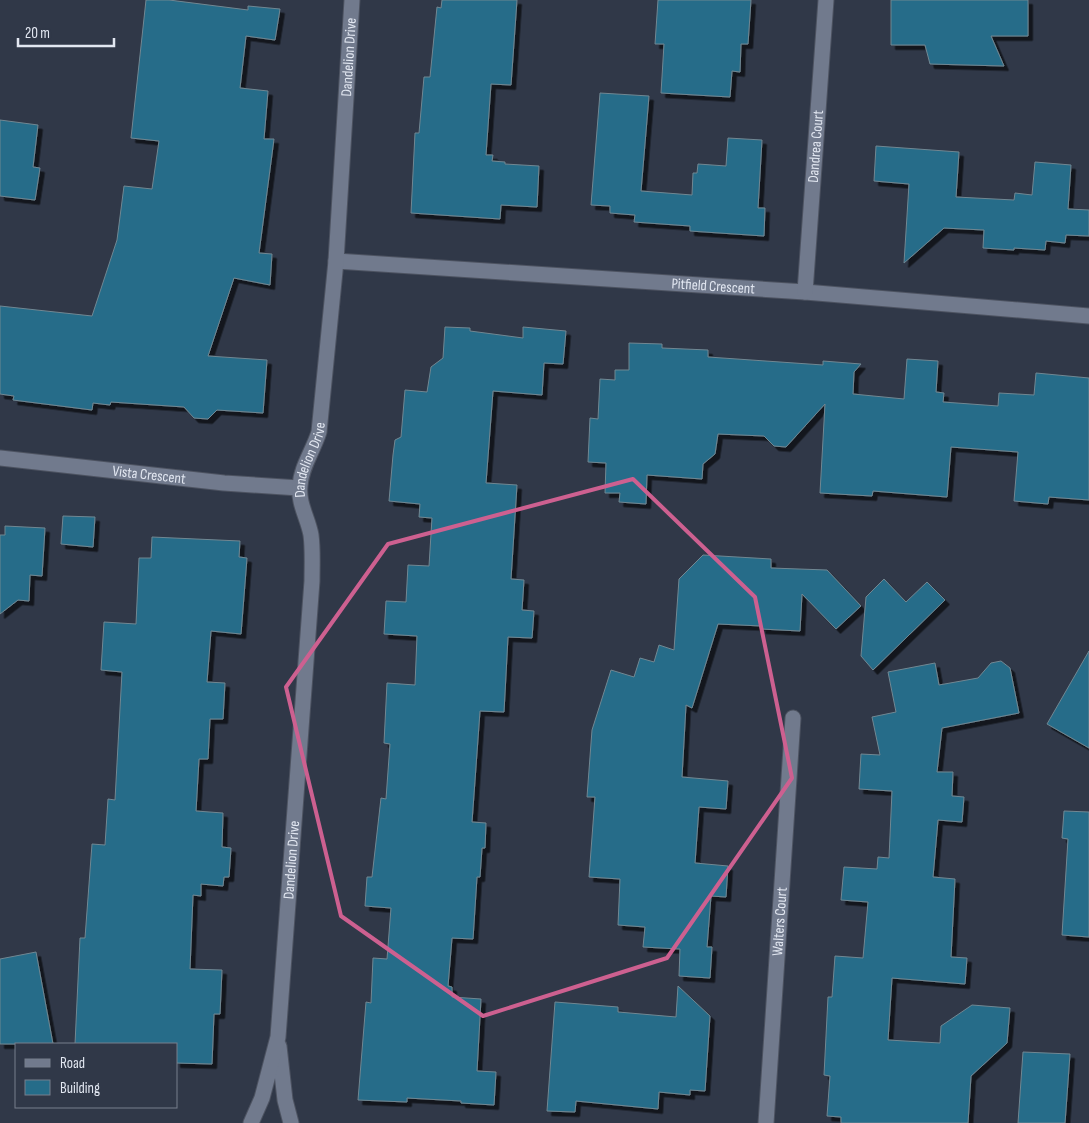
<svg xmlns="http://www.w3.org/2000/svg" width="1089" height="1123" viewBox="0 0 1089 1123" font-family="'Sofia Sans Condensed',sans-serif">
	<style>
		.building { fill: #256c89; stroke: #718792; filter: url(#shadow) }
		.lines { fill: none; stroke-linecap: round; stroke-linejoin: round }
		.minor-casing { stroke: #4d5361; stroke-width: 17 }
		.minor { stroke: #717a8d; stroke-width: 15 }
		.marked { fill: none; stroke: #cd6090; stroke-width: 4; stroke-linejoin: round }
		.labels { text-anchor: middle; dominant-baseline: central; stroke-width: 4; stroke-linejoin: round; paint-order: stroke }
		.street-label { font-size: 15px; fill: #e2e7f1; stroke: #303848 }
	</style>
	<defs>
		<filter id="shadow"><feDropShadow dx="4.5" dy="4.5" stdDeviation="0" flood-color="#0009"/></filter>
	</defs>
	<rect width="100%" height="100%" fill="#303848"/>
	<g class="building">
		<path d="M 146,0 L 169,0 L 248,10 L 248,6 L 280,9 L 275,40 L 246,36 L 240,88 L 268,91 L 264,139 L 274,139 L 259,253 L 272,254 L 270,285 L 234,278 L 208,356 L 267,360 L 263,413 L 217,410 L 208,419 L 194,418 L 184,407 L 111,402 L 110,405 L 93,403 L 92,410 L 13,400 L 14,396 L 0,394 L 0,306 L 92,316 L 117,240 L 124,186 L 152,189 L 159,141 L 131,138 Z"/>
		<path d="M 442,0 L 517,0 L 511,85 L 491,84 L 486,155 L 493,155 L 492,161 L 505,162 L 505,164 L 539,166 L 537,207 L 501,205 L 500,219 L 411,213 L 415,133 L 419,133 L 424,77 L 430,77 L 437,7 L 441,8 Z"/>
		<path d="M 658,0 L 751,0 L 748,44 L 741,44 L 740,72 L 732,71 L 730,97 L 661,93 L 664,44 L 655,44 Z"/>
		<path d="M 891,0 L 1028,0 L 1028,36 L 991,36 L 1004,66 L 930,64 L 925,45 L 891,45 Z"/>
		<path d="M 600,93 L 649,96 L 641,191 L 692,195 L 693,173 L 697,173 L 698,164 L 726,166 L 728,138 L 762,140 L 758,208 L 765,208 L 764,236 L 690,231 L 690,226 L 634,222 L 635,215 L 610,213 L 610,206 L 591,205 Z"/>
		<path d="M 0,120 L 38,125 L 33,167 L 40,168 L 35,200 L 0,196 Z"/>
		<path d="M 876,146 L 959,152 L 956,197 L 1014,200 L 1015,193 L 1032,195 L 1035,162 L 1071,165 L 1068,209 L 1089,210 L 1089,236 L 1066,235 L 1065,243 L 1046,241 L 1045,250 L 1014,248 L 1014,250 L 983,248 L 984,230 L 944,228 L 904,263 L 909,184 L 874,181 Z"/>
		<path d="M 445,327 L 470,328 L 470,331 L 523,338 L 523,327 L 566,331 L 563,364 L 544,363 L 542,395 L 493,391 L 486,483 L 517,485 L 511,579 L 524,580 L 522,610 L 534,611 L 532,638 L 508,637 L 504,712 L 480,711 L 472,822 L 486,823 L 485,848 L 482,848 L 480,877 L 477,877 L 473,939 L 452,938 L 448,986 L 452,987 L 452,997 L 481,999 L 477,1071 L 496,1072 L 494,1105 L 461,1103 L 461,1101 L 407,1098 L 407,1102 L 358,1100 L 366,1002 L 371,1003 L 373,958 L 387,959 L 391,908 L 365,906 L 367,877 L 372,877 L 381,798 L 386,799 L 390,744 L 384,743 L 387,683 L 415,685 L 417,636 L 384,634 L 386,601 L 406,602 L 408,565 L 429,566 L 432,518 L 419,517 L 420,504 L 389,501 L 393,455 L 395,440 L 401,437 L 405,390 L 427,392 L 431,367 L 443,358 Z"/>
		<path d="M 629,343 L 662,344 L 662,348 L 708,350 L 708,357 L 823,365 L 823,361 L 861,364 L 854,372 L 853,394 L 904,399 L 907,359 L 938,361 L 936,392 L 944,393 L 943,402 L 998,406 L 999,393 L 1034,395 L 1036,373 L 1089,378 L 1089,500 L 1049,497 L 1048,504 L 1014,501 L 1018,452 L 951,447 L 947,497 L 873,491 L 872,496 L 820,493 L 825,404 L 786,447 L 774,446 L 764,436 L 718,434 L 715,454 L 703,464 L 702,479 L 647,475 L 646,504 L 619,502 L 620,493 L 605,493 L 606,463 L 588,462 L 590,418 L 598,419 L 600,379 L 615,380 L 615,370 L 629,370 Z"/>
		<path d="M 63,516 L 95,517 L 93,547 L 61,544 Z"/>
		<path d="M 5,526 L 45,528 L 42,576 L 30,575 L 29,601 L 18,600 L 0,614 L 0,535 L 5,535 Z"/>
		<path d="M 152,537 L 240,541 L 239,557 L 247,558 L 241,634 L 211,631 L 207,682 L 225,683 L 223,719 L 210,719 L 208,759 L 199,759 L 196,811 L 223,813 L 222,847 L 231,848 L 229,877 L 224,877 L 223,886 L 201,884 L 201,896 L 193,895 L 190,969 L 222,970 L 220,1014 L 214,1014 L 212,1064 L 176,1063 L 176,1044 L 75,1044 L 80,938 L 85,938 L 92,844 L 105,845 L 108,799 L 115,800 L 122,672 L 101,670 L 104,622 L 136,624 L 139,558 L 151,558 Z"/>
		<path d="M 703,555 L 771,559 L 771,568 L 827,570 L 861,606 L 836,629 L 802,594 L 800,631 L 761,629 L 762,626 L 718,624 L 692,708 L 686,705 L 682,777 L 728,781 L 726,809 L 699,807 L 695,863 L 728,866 L 726,897 L 711,896 L 707,947 L 712,947 L 710,978 L 679,976 L 680,949 L 643,947 L 645,927 L 618,925 L 620,879 L 589,877 L 595,797 L 587,797 L 592,730 L 611,670 L 634,677 L 640,658 L 654,662 L 659,645 L 674,650 L 679,579 Z"/>
		<path d="M 884,579 L 906,602 L 927,582 L 945,600 L 873,670 L 861,656 L 866,597 Z"/>
		<path d="M 1089,651 L 1089,748 L 1047,724 Z"/>
		<path d="M 1001,661 L 1010,668 L 1019,713 L 942,728 L 937,772 L 953,772 L 952,796 L 964,797 L 962,822 L 938,820 L 933,877 L 955,879 L 951,957 L 967,958 L 965,984 L 892,978 L 888,1040 L 940,1043 L 941,1026 L 972,1005 L 1010,1008 L 1007,1043 L 971,1076 L 968,1123 L 841,1123 L 841,1117 L 827,1116 L 830,1076 L 824,1075 L 828,997 L 832,997 L 835,956 L 863,958 L 868,902 L 841,900 L 844,867 L 877,869 L 878,857 L 889,858 L 892,791 L 859,789 L 861,754 L 880,755 L 872,717 L 896,712 L 888,672 L 935,663 L 939,685 L 978,678 L 991,663 Z"/>
		<path d="M 1064,811 L 1089,812 L 1089,937 L 1062,935 L 1068,839 L 1062,838 Z"/>
		<path d="M 36,952 L 53,1044 L 0,1044 L 0,959 Z"/>
		<path d="M 678,986 L 710,1016 L 705,1091 L 690,1090 L 690,1095 L 659,1092 L 658,1109 L 576,1101 L 575,1112 L 547,1111 L 555,1002 L 618,1007 L 618,1012 L 676,1017 Z"/>
		<path d="M 1023,1052 L 1070,1054 L 1065,1123 L 1018,1123 Z"/>
	</g>
	<g class="lines">
		<defs>
			<g id="minor">
				<path id="s1" d="M 336,261 L 805,292 L 1089,316"/>
				<path id="s2" d="M 805,292 L 826,0"/>
				<path id="s3" d="M 0,458 L 224,483 L 299,488"/>
				<path d="M 279,1046 L 285,1100 L 291,1123"/>
				<path id="s4" d="M 251,1123 L 262,1098 L 278,1037 L 312,581 C 312,566 313,550 311,535 C 308,518 298,504 300,486 C 301,467 313,451 319,432 L 336,261 L 352,0"/>
				<path id="s5" d="M 766,1123 L 793,718"/>
			</g>
		</defs>
		<use href="#minor" class="minor-casing"/>
		<use href="#minor" class="minor"/>
	</g>
	<path class="marked" d="M 633,479 L 755,597 L 792,778 L 667,958 L 483,1016 L 341,916 L 286,687 L 388,544 Z"/>
	<g class="labels">
		<g class="street-label">
			<text stroke="none"><textPath href="#s4" startOffset="1078">Dandelion Drive</textPath></text>
			<text stroke="none"><textPath href="#s2" startOffset="146">Dandrea Court</textPath></text>
			<text stroke="none"><textPath href="#s1" startOffset="378">Pitfield Crescent</textPath></text>
			<text stroke="none"><textPath href="#s4" startOffset="672">Dandelion Drive</textPath></text>
			<text stroke="none"><textPath href="#s3" startOffset="150">Vista Crescent</textPath></text>
			<text stroke="none"><textPath href="#s4" startOffset="268">Dandelion Drive</textPath></text>
			<text stroke="none"><textPath href="#s5" startOffset="202">Walters Court</textPath></text>
		</g>
	</g>
	<rect x="15" y="1043" width="162" height="65" fill="#303848" stroke="#777e8c"/>
	<rect x="25" y="1059" width="25" height="8" fill="#717a8d" stroke="#777e8c"/>
	<text x="60" y="1068" font-size="15" fill="#e2e7f1">Road</text>
	<rect x="25" y="1080" width="25" height="15" fill="#256c89" stroke="#777e8c"/>
	<text x="60" y="1093" font-size="15" fill="#e2e7f1">Building</text>
	<path d="M18 38v8h96v-8" fill="none" stroke="#e2e7f1" stroke-width="2.5"/>
	<text x="25" y="38" font-size="15" fill="#e2e7f1" stroke="#303848" stroke-width="4" paint-order="stroke">20 m</text>
</svg>
